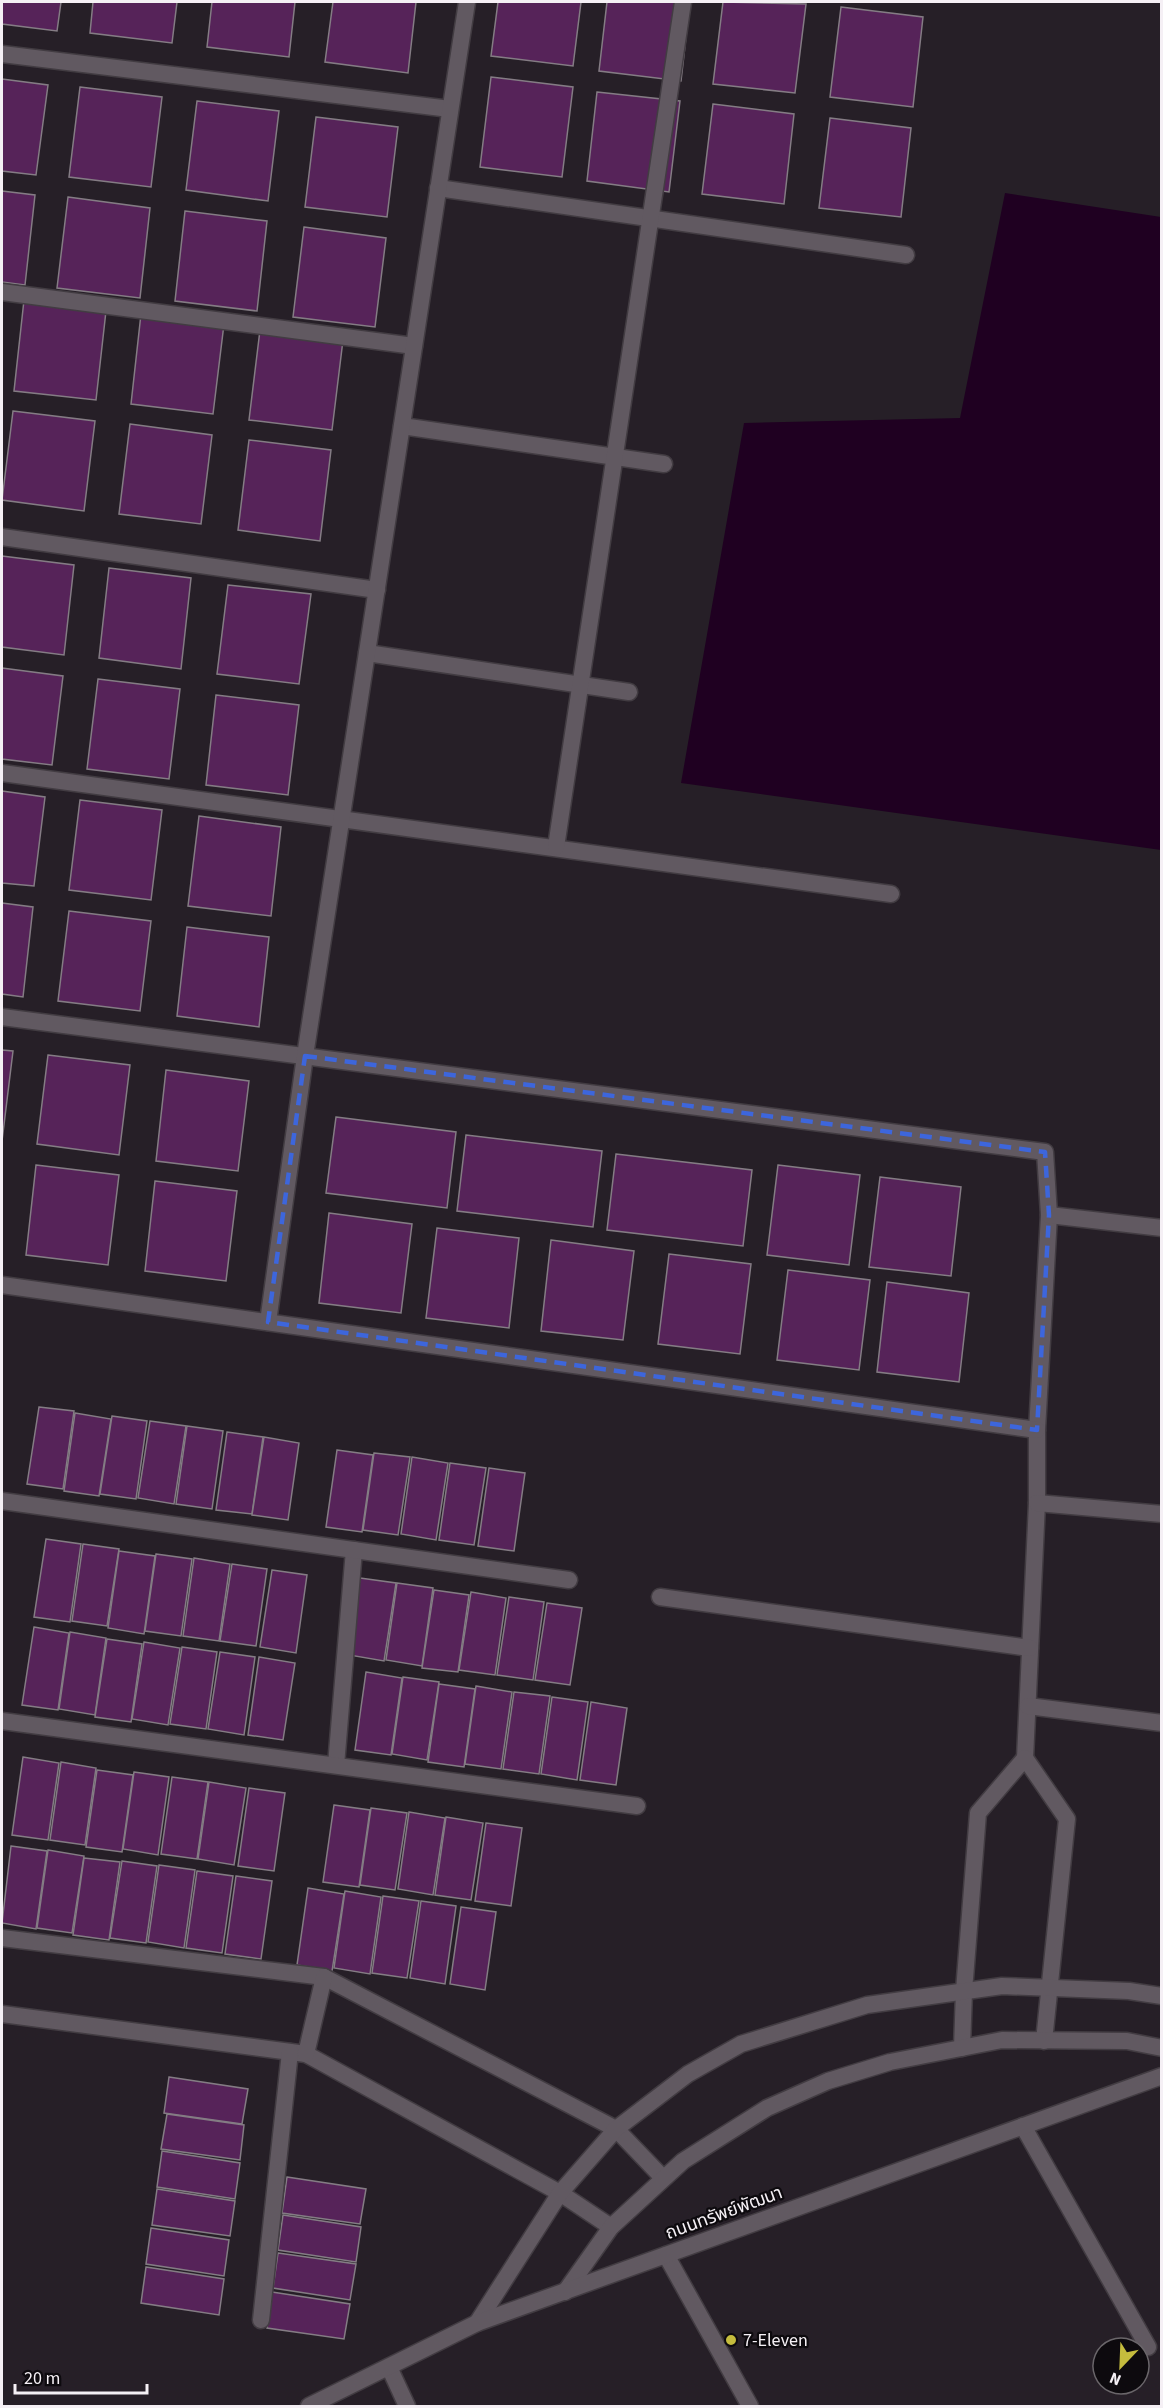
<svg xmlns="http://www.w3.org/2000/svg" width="1163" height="2408" viewBox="0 0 1163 2408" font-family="'Source Sans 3','Noto Sans Thai',sans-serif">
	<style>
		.water { fill: #1f0021 }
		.building { fill: #562359; stroke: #847c84; stroke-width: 1.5 }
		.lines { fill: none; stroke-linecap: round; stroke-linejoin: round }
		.service-casing { stroke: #423c42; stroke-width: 19 }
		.minor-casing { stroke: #423c42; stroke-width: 19 }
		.tertiary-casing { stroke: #423c42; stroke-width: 19 }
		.service { stroke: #615961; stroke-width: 16 }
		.minor { stroke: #615961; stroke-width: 16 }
		.tertiary { stroke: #615961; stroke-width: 16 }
		.marked { fill: none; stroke: #3d66dc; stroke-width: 4.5; stroke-dasharray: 12 8; stroke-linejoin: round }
		.poi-dot { fill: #c5bc3d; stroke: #0d0a0e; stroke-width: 2 }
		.labels { text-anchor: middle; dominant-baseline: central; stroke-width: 4.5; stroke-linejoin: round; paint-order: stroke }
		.street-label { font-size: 18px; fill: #f5f0f5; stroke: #0d0a0e }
		.poi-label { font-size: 18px; fill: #f5f0f5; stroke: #0d0a0e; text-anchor: start }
	</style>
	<rect width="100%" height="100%" fill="#261f27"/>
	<path class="water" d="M 1005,193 L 1161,217 L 1161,850 L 681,783 L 744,423 L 960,418 Z"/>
	<g class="building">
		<path d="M 2,2 L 61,2 L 57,31 L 2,24 Z"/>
		<path d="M 93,2 L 177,2 L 172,43 L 90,33 Z"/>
		<path d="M 212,2 L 295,2 L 289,57 L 207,47 Z"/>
		<path d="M 333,2 L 416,2 L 408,73 L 325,62 Z"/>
		<path d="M 498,2 L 581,2 L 573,66 L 491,56 Z"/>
		<path d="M 607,2 L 690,2 L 681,81 L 599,71 Z"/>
		<path d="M 723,2 L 806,4 L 795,93 L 713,84 Z"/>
		<path d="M 841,7 L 923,17 L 913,107 L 830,97 Z"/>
		<path d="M 491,77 L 573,87 L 562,177 L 480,167 Z"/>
		<path d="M 2,79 L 48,85 L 36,175 L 2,171 Z"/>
		<path d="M 80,87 L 162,97 L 151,187 L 69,177 Z"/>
		<path d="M 597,92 L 680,101 L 669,192 L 587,181 Z"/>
		<path d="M 197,101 L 279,111 L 268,201 L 186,190 Z"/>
		<path d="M 713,104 L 794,114 L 784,204 L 702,194 Z"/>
		<path d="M 316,117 L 398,127 L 387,217 L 305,207 Z"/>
		<path d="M 830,118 L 911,128 L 901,217 L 819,208 Z"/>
		<path d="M 2,191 L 35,195 L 25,285 L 2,282 Z"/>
		<path d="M 68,197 L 150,208 L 140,298 L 57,288 Z"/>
		<path d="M 185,211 L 267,221 L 257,311 L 175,301 Z"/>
		<path d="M 304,227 L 386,238 L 375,327 L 293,317 Z"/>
		<path d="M 24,300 L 106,311 L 96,400 L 14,391 Z"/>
		<path d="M 141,314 L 224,324 L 213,414 L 131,404 Z"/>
		<path d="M 260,330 L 343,340 L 332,430 L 249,420 Z"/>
		<path d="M 13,411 L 95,421 L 84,511 L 2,500 Z"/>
		<path d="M 130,424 L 212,435 L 201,524 L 119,514 Z"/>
		<path d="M 249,440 L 331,450 L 320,541 L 238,530 Z"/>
		<path d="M 2,556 L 74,565 L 64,655 L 2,647 Z"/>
		<path d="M 109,568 L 191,578 L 181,669 L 99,658 Z"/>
		<path d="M 228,585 L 311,594 L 299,684 L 217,674 Z"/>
		<path d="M 2,668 L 63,676 L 52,765 L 2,759 Z"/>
		<path d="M 98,679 L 180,689 L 169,779 L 87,769 Z"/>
		<path d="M 216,695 L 299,705 L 288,795 L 206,785 Z"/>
		<path d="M 2,791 L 45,797 L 34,886 L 2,883 Z"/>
		<path d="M 80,800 L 162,810 L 151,900 L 69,890 Z"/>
		<path d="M 199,816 L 281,827 L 271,916 L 188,906 Z"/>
		<path d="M 2,903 L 33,907 L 23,997 L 2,994 Z"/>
		<path d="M 69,911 L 151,921 L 140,1011 L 58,1001 Z"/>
		<path d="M 187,927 L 269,937 L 259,1027 L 177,1016 Z"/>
		<path d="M 2,1050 L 13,1051 L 2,1141 Z"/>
		<path d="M 48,1055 L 130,1065 L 119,1155 L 37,1144 Z"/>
		<path d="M 166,1070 L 249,1081 L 238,1171 L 156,1161 Z"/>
		<path d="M 336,1117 L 456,1132 L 447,1208 L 326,1193 Z"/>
		<path d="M 466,1135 L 602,1151 L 593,1227 L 457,1211 Z"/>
		<path d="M 616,1154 L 752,1170 L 743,1246 L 607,1230 Z"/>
		<path d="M 36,1165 L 119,1175 L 108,1265 L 26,1255 Z"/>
		<path d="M 778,1165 L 860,1175 L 849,1265 L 767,1255 Z"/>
		<path d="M 880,1177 L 961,1187 L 951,1276 L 869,1267 Z"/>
		<path d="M 155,1181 L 237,1191 L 226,1281 L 145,1271 Z"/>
		<path d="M 329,1213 L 412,1224 L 401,1313 L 319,1303 Z"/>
		<path d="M 437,1228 L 519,1238 L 509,1328 L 426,1318 Z"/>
		<path d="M 551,1240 L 634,1251 L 623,1340 L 541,1331 Z"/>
		<path d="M 669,1254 L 751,1264 L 740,1354 L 658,1344 Z"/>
		<path d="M 788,1270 L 870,1280 L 859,1370 L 777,1360 Z"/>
		<path d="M 887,1282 L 969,1293 L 959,1382 L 877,1372 Z"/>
		<path d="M 39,1407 L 74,1411 L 63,1489 L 27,1484 Z"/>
		<path d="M 75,1413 L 111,1419 L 99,1496 L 64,1491 Z"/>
		<path d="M 112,1416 L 147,1421 L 136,1499 L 100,1494 Z"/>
		<path d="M 150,1421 L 186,1426 L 174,1504 L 138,1498 Z"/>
		<path d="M 187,1426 L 223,1431 L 212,1509 L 176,1504 Z"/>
		<path d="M 227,1432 L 263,1437 L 252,1514 L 216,1510 Z"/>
		<path d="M 264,1437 L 299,1443 L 288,1520 L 252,1515 Z"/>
		<path d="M 337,1450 L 373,1455 L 362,1532 L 326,1527 Z"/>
		<path d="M 374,1453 L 410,1457 L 398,1535 L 363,1530 Z"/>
		<path d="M 412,1457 L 448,1463 L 436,1540 L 401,1534 Z"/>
		<path d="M 450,1463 L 486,1468 L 474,1545 L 439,1540 Z"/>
		<path d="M 489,1468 L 525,1473 L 514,1551 L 478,1546 Z"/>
		<path d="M 46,1539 L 81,1544 L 70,1622 L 34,1617 Z"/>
		<path d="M 83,1544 L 119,1549 L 107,1626 L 72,1621 Z"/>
		<path d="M 119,1551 L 155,1556 L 144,1634 L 108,1628 Z"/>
		<path d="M 156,1554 L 192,1559 L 181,1636 L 145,1631 Z"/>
		<path d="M 194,1558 L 230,1564 L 219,1641 L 183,1636 Z"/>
		<path d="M 232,1564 L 267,1569 L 256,1646 L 220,1641 Z"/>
		<path d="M 272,1570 L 307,1575 L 296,1653 L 260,1647 Z"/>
		<path d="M 360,1578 L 396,1583 L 384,1661 L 349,1655 Z"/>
		<path d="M 397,1583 L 433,1588 L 422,1666 L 386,1660 Z"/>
		<path d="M 434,1590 L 469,1595 L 458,1672 L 422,1668 Z"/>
		<path d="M 471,1592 L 506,1598 L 495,1675 L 459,1670 Z"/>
		<path d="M 509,1597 L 544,1602 L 533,1680 L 497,1675 Z"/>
		<path d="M 547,1603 L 582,1608 L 570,1685 L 535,1680 Z"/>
		<path d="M 34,1627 L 69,1633 L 58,1710 L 22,1705 Z"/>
		<path d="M 70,1632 L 106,1638 L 95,1715 L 59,1709 Z"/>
		<path d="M 107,1639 L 142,1644 L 131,1722 L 95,1717 Z"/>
		<path d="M 144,1642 L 180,1648 L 168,1725 L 132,1719 Z"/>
		<path d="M 182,1647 L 217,1652 L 206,1729 L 170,1724 Z"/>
		<path d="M 220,1652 L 255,1657 L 244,1735 L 208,1729 Z"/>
		<path d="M 259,1657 L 295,1663 L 283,1740 L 248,1735 Z"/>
		<path d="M 366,1672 L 402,1678 L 391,1755 L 355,1750 Z"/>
		<path d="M 403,1677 L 439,1682 L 427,1760 L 392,1754 Z"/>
		<path d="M 439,1684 L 475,1689 L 464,1767 L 428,1762 Z"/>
		<path d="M 476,1686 L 512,1692 L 501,1769 L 465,1764 Z"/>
		<path d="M 514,1692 L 550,1696 L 539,1774 L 503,1769 Z"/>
		<path d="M 552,1697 L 588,1702 L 577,1780 L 541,1774 Z"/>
		<path d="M 591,1702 L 627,1708 L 616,1785 L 580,1780 Z"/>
		<path d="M 23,1757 L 59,1763 L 48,1840 L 12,1835 Z"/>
		<path d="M 61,1762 L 96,1768 L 85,1845 L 50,1840 Z"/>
		<path d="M 97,1770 L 133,1775 L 122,1852 L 86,1847 Z"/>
		<path d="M 134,1772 L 169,1777 L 158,1855 L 123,1849 Z"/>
		<path d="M 172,1777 L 208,1782 L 197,1859 L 161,1854 Z"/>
		<path d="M 209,1782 L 246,1788 L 234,1865 L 198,1859 Z"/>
		<path d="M 249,1788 L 285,1793 L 274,1871 L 238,1866 Z"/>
		<path d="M 334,1805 L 370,1810 L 359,1887 L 323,1882 Z"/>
		<path d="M 371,1808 L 407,1813 L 395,1890 L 360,1885 Z"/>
		<path d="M 409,1812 L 445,1818 L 433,1895 L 398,1889 Z"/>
		<path d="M 446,1817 L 483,1823 L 471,1900 L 435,1895 Z"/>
		<path d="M 486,1823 L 522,1828 L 511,1906 L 475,1901 Z"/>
		<path d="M 11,1846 L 47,1851 L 36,1929 L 2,1923 Z"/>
		<path d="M 48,1850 L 84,1856 L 72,1933 L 37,1928 Z"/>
		<path d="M 84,1858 L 120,1862 L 109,1940 L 73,1935 Z"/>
		<path d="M 122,1861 L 157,1866 L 146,1943 L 110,1938 Z"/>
		<path d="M 159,1865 L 195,1870 L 184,1948 L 148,1942 Z"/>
		<path d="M 197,1871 L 233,1876 L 222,1953 L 186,1948 Z"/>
		<path d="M 236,1876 L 272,1881 L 261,1959 L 225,1954 Z"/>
		<path d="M 308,1888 L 344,1894 L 332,1971 L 297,1965 Z"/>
		<path d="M 345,1891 L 381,1897 L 370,1974 L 334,1968 Z"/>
		<path d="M 383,1896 L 419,1901 L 407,1978 L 372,1973 Z"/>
		<path d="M 421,1901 L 456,1906 L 445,1984 L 410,1978 Z"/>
		<path d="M 461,1907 L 496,1912 L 485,1990 L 450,1984 Z"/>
		<path d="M 169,2077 L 248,2089 L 242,2124 L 164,2113 Z"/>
		<path d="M 167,2114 L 244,2125 L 240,2160 L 161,2149 Z"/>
		<path d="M 162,2151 L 240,2163 L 235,2199 L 157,2187 Z"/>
		<path d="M 287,2177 L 366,2189 L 360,2224 L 282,2213 Z"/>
		<path d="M 157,2189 L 235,2201 L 230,2236 L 152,2225 Z"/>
		<path d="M 283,2215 L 361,2227 L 356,2262 L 278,2250 Z"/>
		<path d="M 151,2228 L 229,2240 L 224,2276 L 146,2264 Z"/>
		<path d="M 278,2253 L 356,2264 L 350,2300 L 273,2288 Z"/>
		<path d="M 146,2267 L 224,2279 L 219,2315 L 141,2303 Z"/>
		<path d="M 272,2292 L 350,2304 L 344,2339 L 267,2328 Z"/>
	</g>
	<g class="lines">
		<defs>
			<g id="service">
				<path d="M 336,1765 L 354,1550"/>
				<path d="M 1023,2126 L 1148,2347"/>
				<path d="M 666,2255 L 750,2406"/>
				<path d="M 389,2367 L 407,2406"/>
			</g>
			<g id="minor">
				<path d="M 2,54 L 450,109"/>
				<path d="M 438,188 L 906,255"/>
				<path d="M 2,292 L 414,346"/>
				<path d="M 402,426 L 664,464"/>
				<path d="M 2,537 L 377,590"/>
				<path d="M 367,653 L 629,692"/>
				<path d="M 2,773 L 891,894"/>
				<path d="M 556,847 L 683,2"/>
				<path d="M 2,1017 L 1045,1152 L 1049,1215 L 1037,1430 L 1037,1503 L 1025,1758"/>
				<path d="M 1049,1215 L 1162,1228"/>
				<path d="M 2,1285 L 1037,1430"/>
				<path d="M 268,1322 L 305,1056 L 467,2"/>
				<path d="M 2,1501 L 569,1580"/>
				<path d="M 1037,1503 L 1162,1514"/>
				<path d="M 660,1597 L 1030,1648"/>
				<path d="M 1028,1706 L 1162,1723"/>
				<path d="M 2,1721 L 637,1806"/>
				<path d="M 2,1938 L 324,1977 L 616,2129 L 663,2178"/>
				<path d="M 2,2014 L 306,2054 L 560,2193 L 611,2227"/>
				<path d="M 962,2048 L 964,1991 L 978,1813 L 1025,1758 L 1067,1819 L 1044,2041"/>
				<path d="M 306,2054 L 324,1977"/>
				<path d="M 565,2292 L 611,2227 L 683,2161 L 767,2108 L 828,2081 L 890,2062 L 1002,2040 L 1127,2041 L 1162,2048"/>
				<path d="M 261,2320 L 290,2052"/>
				<path d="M 477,2323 L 560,2193 L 616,2129 L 688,2074 L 741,2044 L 867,2005 L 1002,1986 L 1129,1991 L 1162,1996"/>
			</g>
			<path id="tertiary" d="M 309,2406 L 477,2323 L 1162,2076"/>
		</defs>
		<use href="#service" class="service-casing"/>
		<use href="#minor" class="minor-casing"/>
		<use href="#tertiary" class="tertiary-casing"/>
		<use href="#service" class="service"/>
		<use href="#minor" class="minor"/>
		<use href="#tertiary" class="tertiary"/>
	</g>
	<path class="marked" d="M 305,1056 L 1045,1152 L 1049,1215 L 1037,1430 L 268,1322 Z"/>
	<circle class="poi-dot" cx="731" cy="2340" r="6"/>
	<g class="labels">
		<g class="street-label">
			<text transform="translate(724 2213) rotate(-20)">ถนนทรัพย์พัฒนา</text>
		</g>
		<g class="poi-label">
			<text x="743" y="2340">7-Eleven</text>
		</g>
	</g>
	<rect width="1163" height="2408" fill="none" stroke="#f5f0f5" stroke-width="6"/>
	<g transform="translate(1121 2366) rotate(203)"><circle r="28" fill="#0d0a0e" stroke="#6a666a" stroke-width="1.5"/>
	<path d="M0-4.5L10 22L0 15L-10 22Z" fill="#c5bc3d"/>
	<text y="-9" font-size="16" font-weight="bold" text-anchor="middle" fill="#f5f0f5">N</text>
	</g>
	<path d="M15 2384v9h132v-9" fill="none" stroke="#f5f0f5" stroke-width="3"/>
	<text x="24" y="2384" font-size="18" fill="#f5f0f5" stroke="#0d0a0e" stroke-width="4.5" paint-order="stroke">20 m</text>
</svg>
